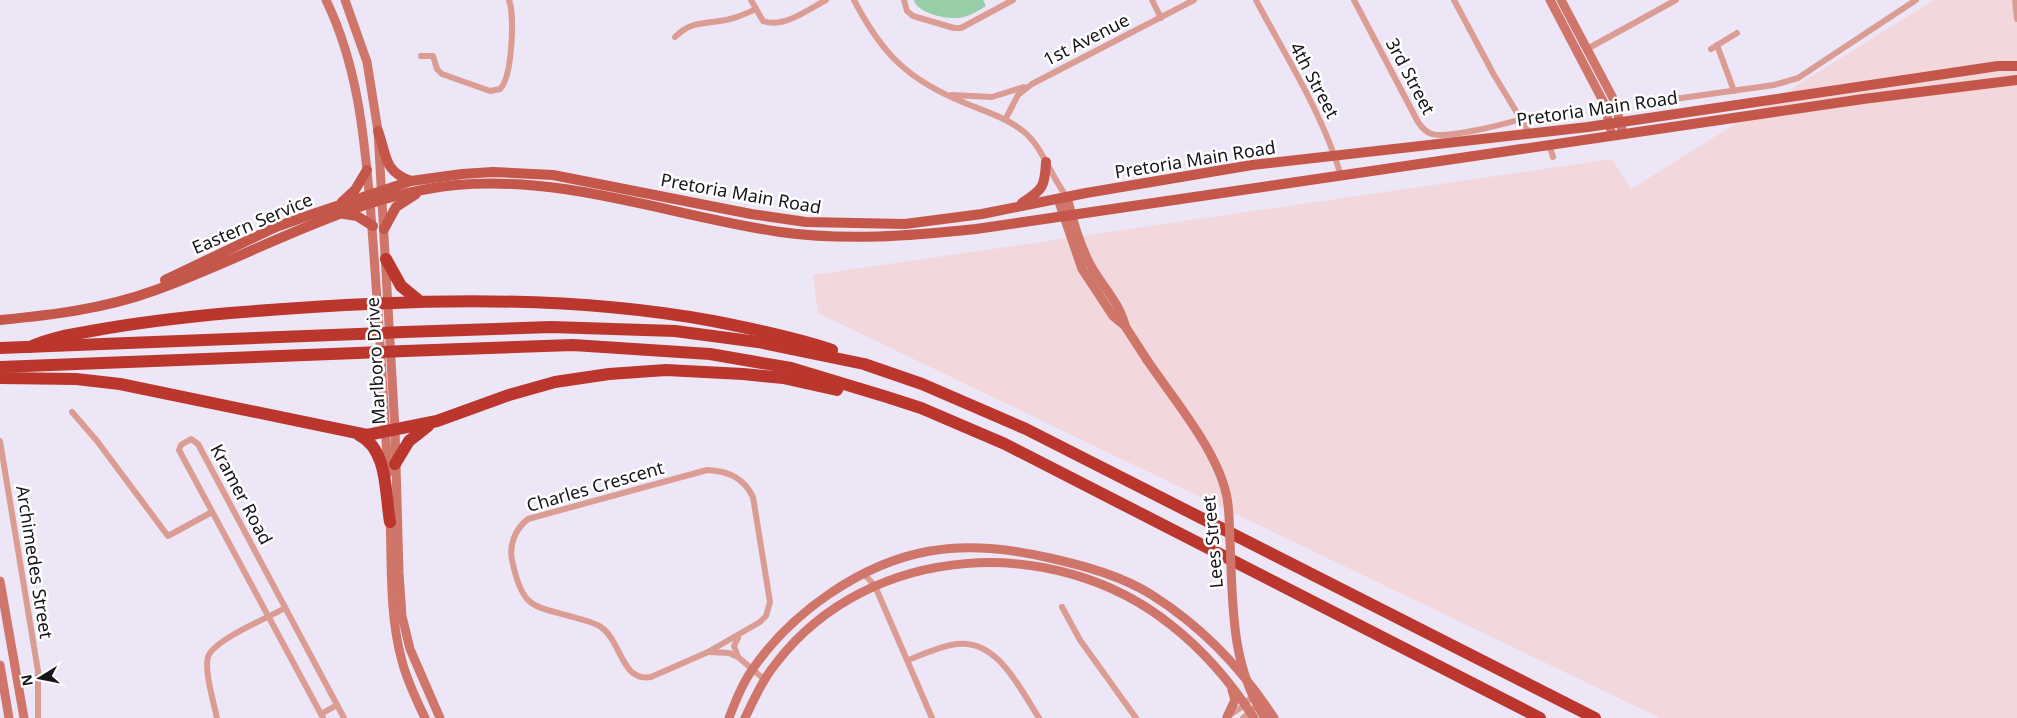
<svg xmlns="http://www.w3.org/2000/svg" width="2017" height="718" viewBox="0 0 2017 718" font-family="'Noto Sans',sans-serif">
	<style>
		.industrial { fill: #f2d8dd }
		.park { fill: #98cea7 }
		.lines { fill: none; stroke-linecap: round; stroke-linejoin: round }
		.street { stroke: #db9d93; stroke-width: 6 }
		.secondary { stroke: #d07569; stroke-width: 9 }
		.primary { stroke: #c5564a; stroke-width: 10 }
		.highway { stroke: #bb362d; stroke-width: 12 }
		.secondary-bridge { stroke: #d07569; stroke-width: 9 }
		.highway-bridge { stroke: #bb362d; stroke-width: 12 }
		.labels { text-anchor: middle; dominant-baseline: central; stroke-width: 5; stroke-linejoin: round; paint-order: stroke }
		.street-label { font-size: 18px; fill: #16141a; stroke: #fff }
	</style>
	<rect width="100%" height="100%" fill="#ece6f6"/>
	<path class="industrial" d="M 1934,0 L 2017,0 L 2017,718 L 1660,718 L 818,313 L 813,275 L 1612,159 L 1631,189 Z"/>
	<path class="park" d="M 914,0 L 983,0 L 986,6 C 979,10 972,15 964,17 C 952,21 917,14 914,0 Z"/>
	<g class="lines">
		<g class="street">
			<path d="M 751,0 L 763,21 C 783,29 809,9 826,0"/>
			<path d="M 854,0 C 882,54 908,80 965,103 C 984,111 1007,118 1023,131 C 1043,147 1051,177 1067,197"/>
			<path d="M 904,0 L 907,11 L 913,16 L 954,28 L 961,28 L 1013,0"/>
			<path d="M 1152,0 L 1161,18"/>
			<path d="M 1256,0 C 1286,57 1323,114 1341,176"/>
			<path d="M 1354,0 L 1418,122 C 1422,127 1426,133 1432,134 C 1447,139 1505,124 1521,119"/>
			<path d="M 1454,0 L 1494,75 L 1530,134"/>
			<path d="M 2015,0 L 2017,19"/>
			<path d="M 675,37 C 693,19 707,25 730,19 C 739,17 747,13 756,9"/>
			<path d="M 1717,45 L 1734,91"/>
			<path d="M 1587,49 L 1676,0"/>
			<path d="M 1711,49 L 1737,33"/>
			<path d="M 421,56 L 433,56 L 437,69 L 442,74 L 490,91 L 500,89 C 512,78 515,16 509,0"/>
			<path d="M 951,95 L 992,97 L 1024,87"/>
			<path d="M 1646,103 L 1774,85 L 1798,78 L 1916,0"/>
			<path d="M 1005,120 L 1018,95 L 1032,84 L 1194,0"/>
			<path d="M 1549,144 L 1553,157"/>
			<path d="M 72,412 L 97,441 L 168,536 L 212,512"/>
			<path d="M 0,441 L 38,671 L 38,718"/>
			<path d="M 707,470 C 728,471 743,477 753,497 L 770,602 L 766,616 L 760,622 L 708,652 L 651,677 C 621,682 622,642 601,627 C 595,623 587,621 580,619 C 535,605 523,613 512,560 C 509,545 515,529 528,519 Z"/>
			<path d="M 864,574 L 875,586 L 932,718"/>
			<path d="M 1062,607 L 1080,640 L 1136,718"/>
			<path d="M 738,638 L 734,646 L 738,657 L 765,680"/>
			<path d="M 709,652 L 729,653 L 738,657"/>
			<path d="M 908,660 C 924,654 940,646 957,644 C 998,639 1020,689 1039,718"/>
			<path d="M 321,714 L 337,705"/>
			<path d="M 1228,716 L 1245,705 L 1254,693"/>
			<path d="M 217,718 C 214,703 204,671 208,657 C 213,640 268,618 285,608"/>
			<path d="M 323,718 L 179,450 L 181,445 L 191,439 L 198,444 L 344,718"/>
			<path d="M 1243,718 L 1261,702"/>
		</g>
		<g class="secondary">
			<path d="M 326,0 C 357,64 364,133 370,203 C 377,293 383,383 388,473"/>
			<path d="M 345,0 L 367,62 L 378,131 L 395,430 L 399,573 L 402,616 L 410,649 L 440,718"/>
			<path d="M 1550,0 L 1604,103 L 1611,131"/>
			<path d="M 1561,0 L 1614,100 L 1623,134"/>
			<path d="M 1067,197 C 1073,220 1079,244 1091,266 C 1102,286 1119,302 1125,325"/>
			<path d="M 1058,199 L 1082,269 L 1113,316 L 1125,326 L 1147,360"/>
			<path d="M 390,516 C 392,564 389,615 402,661 C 407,681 416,699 425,718"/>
			<path d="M 0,581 L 24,718"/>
			<path d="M 0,665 L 9,718"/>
			<path d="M 1227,717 L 1235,700 L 1232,690"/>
			<path d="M 729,718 C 735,702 742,684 752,670 C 791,613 861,563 930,551 C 971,544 1010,549 1050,558 C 1085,566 1122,576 1152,595 C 1201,626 1243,670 1274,718"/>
			<path d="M 745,718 C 754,699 763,679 777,662 C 870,542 1055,532 1171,625 C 1203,650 1232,684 1254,718"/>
		</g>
		<g class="primary">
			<path d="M 378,131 C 387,155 383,171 411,181"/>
			<path d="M 342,202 L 355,190 L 367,170"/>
			<path d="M 1022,203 C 1043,190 1045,186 1046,162"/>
			<path d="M 344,214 L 357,216 L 373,226"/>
			<path d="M 384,229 L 396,207 L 416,194"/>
			<path d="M 165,280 L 276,227 L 307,216 L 411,181 L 462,174 L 493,172 L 553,175 L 751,214 L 806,222 L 905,224 L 982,214 L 1086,193 L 1252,165 L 1588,127 L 1998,66 L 2017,66"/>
			<path d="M 0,320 C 52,315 103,309 153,291 C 252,256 351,195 456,185 C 567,175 672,216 780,232 C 846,241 910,236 976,229 L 1863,99 L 2017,80"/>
		</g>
		<g class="highway">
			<path d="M 386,259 L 401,286 L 418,300"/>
			<path d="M 404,332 L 551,327 L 675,331 L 758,342 L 864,364 L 922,384 L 1026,429 L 1595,718"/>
			<path d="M 30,347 C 52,337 74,334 97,330 C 141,322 186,317 230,313 C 392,300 553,292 713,321 C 754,329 793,337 832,350"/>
			<path d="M 0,348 L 358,334"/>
			<path d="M 405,351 L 573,345 L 710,354 L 791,368 L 887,397 L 921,408 L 1005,444 L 1540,718"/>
			<path d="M 0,367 L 357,353"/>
			<path d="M 0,378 L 76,379 L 120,384 L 367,435 L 437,421 L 509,395 L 555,382 L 609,374 L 666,370 L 743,374 L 783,378 L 837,390"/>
			<path d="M 359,435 C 388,449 385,493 390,522"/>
			<path d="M 395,464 L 409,441 L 428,426"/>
		</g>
		<path class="secondary-bridge" d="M 1147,360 C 1172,397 1216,449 1226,493 C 1230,509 1229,526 1230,542 C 1233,603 1230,664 1265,718"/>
		<g class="highway-bridge">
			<path d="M 358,334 L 404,332"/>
			<path d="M 357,353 L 405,351"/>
		</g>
	</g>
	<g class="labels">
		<g class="street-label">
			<text transform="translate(1086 39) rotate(-27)">1st Avenue</text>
			<text transform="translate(1411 76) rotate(62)">3rd Street</text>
			<text transform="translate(1315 80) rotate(62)">4th Street</text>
			<text transform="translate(1597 108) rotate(-8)">Pretoria Main Road</text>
			<text transform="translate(1195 159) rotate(-9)">Pretoria Main Road</text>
			<text transform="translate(741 193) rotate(10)">Pretoria Main Road</text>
			<text transform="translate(252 223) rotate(-23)">Eastern Service</text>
			<text transform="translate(375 361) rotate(-93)">Marlboro Drive</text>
			<text transform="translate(595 486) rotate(-16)">Charles Crescent</text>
			<text transform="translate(242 494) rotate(62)">Kramer Road</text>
			<text transform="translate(1212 542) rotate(-95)">Lees Street</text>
			<text transform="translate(35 562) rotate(81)">Archimedes Street</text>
		</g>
	</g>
	<g transform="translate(40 678) rotate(260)" stroke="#ffffff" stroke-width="4" paint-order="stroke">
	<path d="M0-4L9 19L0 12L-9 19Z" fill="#16141a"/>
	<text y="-8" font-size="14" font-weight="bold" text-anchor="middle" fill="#16141a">N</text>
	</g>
</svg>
